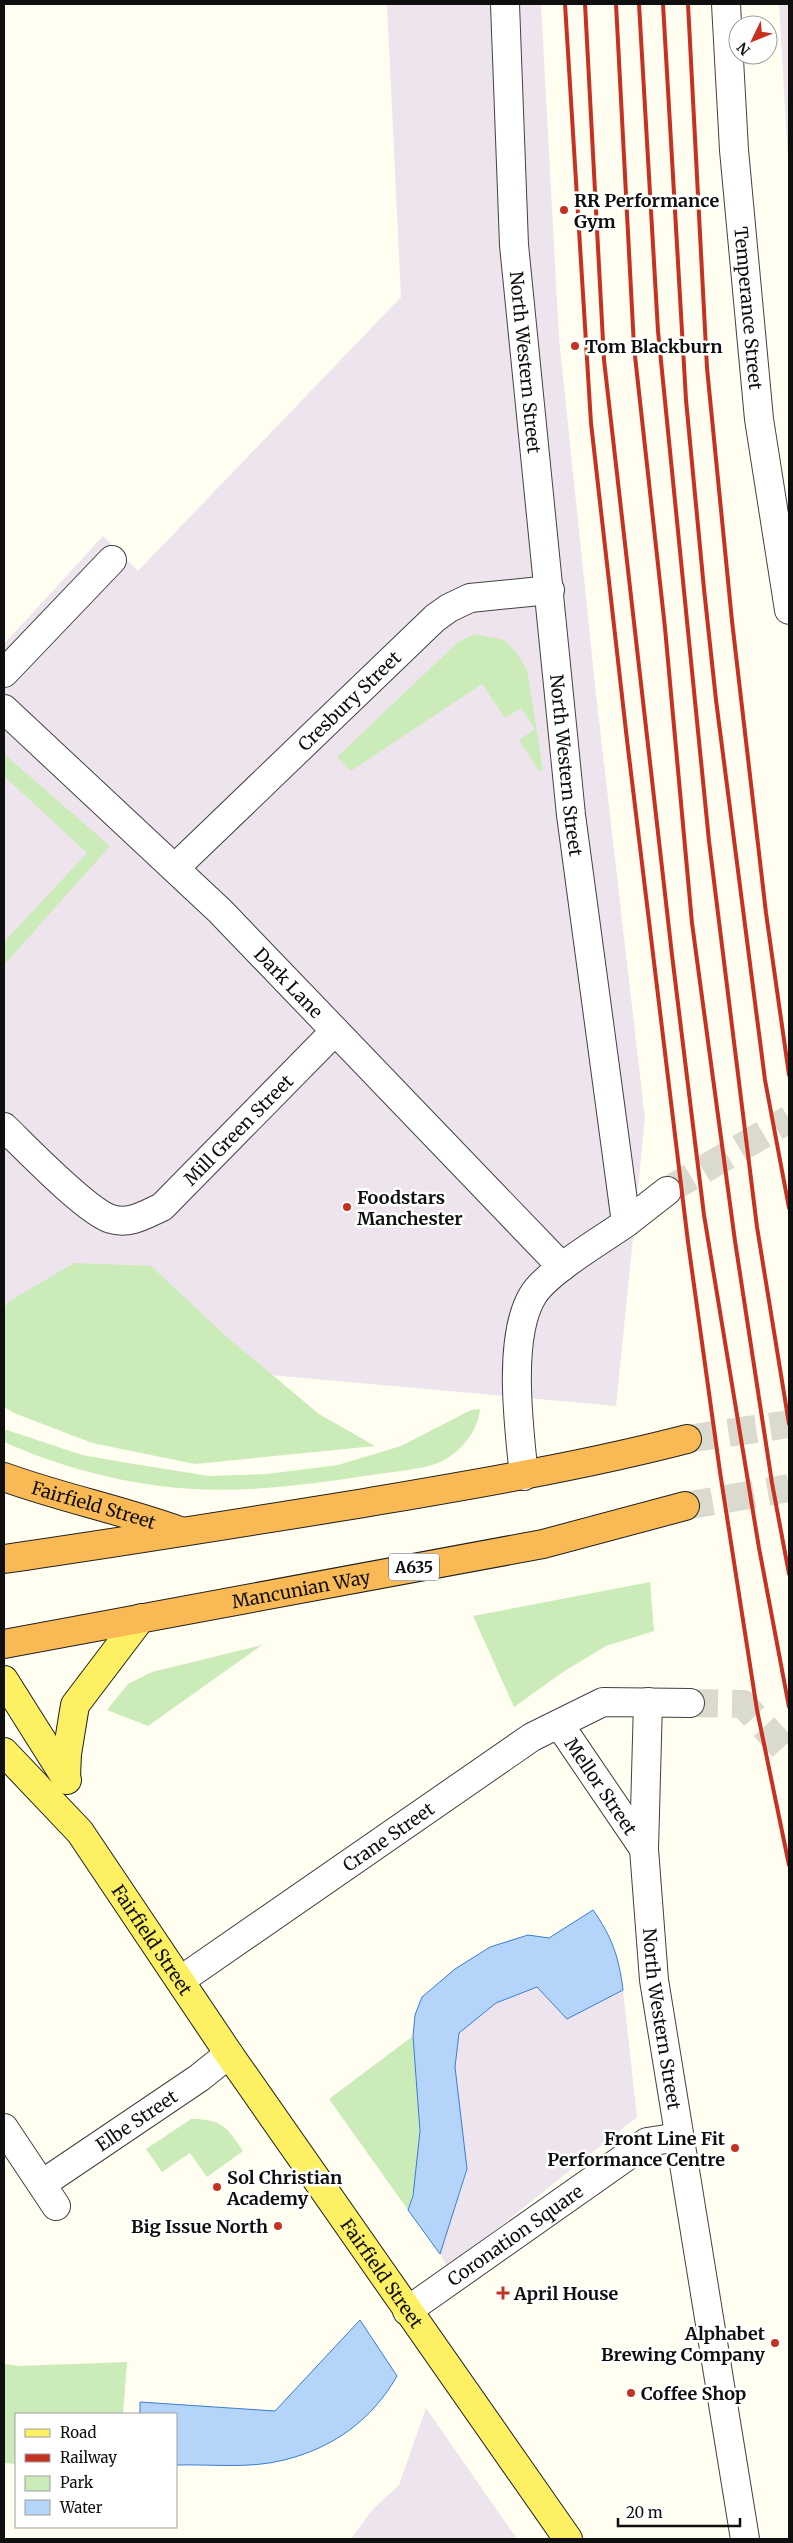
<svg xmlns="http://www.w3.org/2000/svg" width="793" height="2543" viewBox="0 0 793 2543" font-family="Merriweather,serif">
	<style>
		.industrial { fill: #eee4ed }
		.green { fill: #cbecb9 }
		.water { fill: #b4d4f9; stroke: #387dd3 }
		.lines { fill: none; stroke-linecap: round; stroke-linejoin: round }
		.minor-tunnel { stroke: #dbdacf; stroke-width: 28; stroke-dasharray: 28 14; stroke-linecap: butt }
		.highway-tunnel { stroke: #dbdacf; stroke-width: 28; stroke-dasharray: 28 14; stroke-linecap: butt }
		.minor-casing { stroke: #424242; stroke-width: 30 }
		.major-casing { stroke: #202020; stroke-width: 30 }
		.highway-casing { stroke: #202020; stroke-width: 30 }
		.minor { stroke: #fff; stroke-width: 28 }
		.major { stroke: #fdf063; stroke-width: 28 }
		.highway { stroke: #f9ba55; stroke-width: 28 }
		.rail { stroke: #c63221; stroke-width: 4 }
		.poi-dot { fill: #c63221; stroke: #fff; stroke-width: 2 }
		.labels { text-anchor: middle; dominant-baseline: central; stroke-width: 5; stroke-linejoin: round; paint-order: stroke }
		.shield { fill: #fff; stroke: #575757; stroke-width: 1 }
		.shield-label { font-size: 16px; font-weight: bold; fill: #0f0f0f }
		.poi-label { font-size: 18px; font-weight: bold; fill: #0f0f0f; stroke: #fff; text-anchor: start }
		.street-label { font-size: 18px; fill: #0f0f0f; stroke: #fff }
	</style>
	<rect width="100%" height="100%" fill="#fffef1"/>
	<g class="industrial">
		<path d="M 387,4 L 541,4 L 559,338 L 596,694 L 645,1119 L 616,1406 L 4,1351 L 4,644 L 103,536 L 138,571 L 401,297 Z"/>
		<path d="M 779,4 L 789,4 L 789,178 Z"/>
		<path d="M 537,1987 L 610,1997 L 623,1990 L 637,2117 L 448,2268 L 440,2254 L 467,2172 L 455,2067 L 459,2033 L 496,2003 Z"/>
		<path d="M 426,2408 L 517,2539 L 351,2539 L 372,2510 L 399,2485 Z"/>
	</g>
	<g class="green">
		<path d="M 474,634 L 504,640 L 516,652 L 527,670 L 543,770 L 539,771 L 519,740 L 535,729 L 521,708 L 505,718 L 482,684 L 351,771 L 337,757 L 458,642 Z"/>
		<path d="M 4,754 L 110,846 L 4,965 L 4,942 L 87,853 L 4,776 Z"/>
		<path d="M 74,1263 L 151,1266 L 227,1337 L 319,1414 L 375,1446 L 195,1464 L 92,1443 L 14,1413 L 4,1407 L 4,1309 L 8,1302 Z"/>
		<path d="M 480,1409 C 478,1431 460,1454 438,1463 C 418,1470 392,1472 371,1475 C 301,1486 231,1495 160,1486 C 105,1479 54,1464 4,1442 L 4,1429 L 82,1455 L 128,1463 L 209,1476 L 267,1474 L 338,1465 L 401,1446 L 471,1410 Z"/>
		<path d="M 650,1582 L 654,1631 L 606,1646 L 563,1672 L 514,1707 L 473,1616 Z"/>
		<path d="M 262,1645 L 148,1726 L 107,1710 L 128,1684 L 152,1672 Z"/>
		<path d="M 413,2036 C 417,2091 427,2158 408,2210 L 329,2099 Z"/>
		<path d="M 191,2119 C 222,2119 227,2127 243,2151 L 207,2177 L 190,2153 L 162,2172 L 146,2149 Z"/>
		<path d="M 127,2362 L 123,2414 L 16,2414 L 16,2464 L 4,2463 L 4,2364 L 19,2366 Z"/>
	</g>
	<g class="water">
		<path d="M 593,1910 C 612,1937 619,1957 623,1990 L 567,2019 L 537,1987 L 496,2003 L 459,2033 L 455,2067 L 467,2169 L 440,2254 L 408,2210 L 413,2196 L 420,2131 L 413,2036 L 415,2015 L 422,1997 L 455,1969 L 490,1947 L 528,1935 L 549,1938 Z"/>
		<path d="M 360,2320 L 397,2376 C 372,2420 333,2448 284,2460 C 250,2469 211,2464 176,2465 L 176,2414 L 140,2414 L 140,2402 L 275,2411 Z"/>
	</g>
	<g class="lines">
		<g class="minor-tunnel">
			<path d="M 667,1191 L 789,1119"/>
			<path d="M 690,1703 L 743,1704 L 789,1754"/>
		</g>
		<g class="highway-tunnel">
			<path d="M 687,1439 L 789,1424"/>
			<path d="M 685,1506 L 789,1488"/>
		</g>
		<defs>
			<g id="minor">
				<path id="s1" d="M 505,4 L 514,245 L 571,815 L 626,1223 C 603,1239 547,1272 533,1295 C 507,1337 519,1428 524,1476"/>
				<path id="s2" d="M 726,4 L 734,150 L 759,419 L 789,610"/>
				<path d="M 4,673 L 112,560"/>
				<path id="s3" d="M 4,709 L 220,911 L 562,1267"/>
				<path id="s4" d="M 176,867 L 435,618 L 449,608 L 470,598 L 550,590"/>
				<path id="s5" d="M 4,1127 C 26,1148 86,1211 111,1219 C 130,1225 146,1214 162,1207 L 335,1031"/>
				<path d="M 626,1223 L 667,1191"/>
				<path id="s6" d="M 648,1702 L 644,1849 L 654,1980 L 745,2539"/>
				<path id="s7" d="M 559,1724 L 644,1849"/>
				<path id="s8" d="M 181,1980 L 532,1737 L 603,1702 L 690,1703"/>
				<path d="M 4,2128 L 56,2206"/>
				<path id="s9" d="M 42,2184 L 199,2078 L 229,2054"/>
				<path id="s10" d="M 407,2311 L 647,2142 L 679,2137"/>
			</g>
			<g id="major">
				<path d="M 4,1680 L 67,1780"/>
				<path id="s11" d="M 4,1752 L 80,1832 L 229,2054 L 568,2539"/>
				<path d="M 66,1777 L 67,1754 L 75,1705 L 141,1618"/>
			</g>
			<g id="highway">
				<path id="s12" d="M 4,1477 C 62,1498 122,1510 180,1531"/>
				<path d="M 4,1559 C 122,1542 240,1523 358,1504 C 469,1485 579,1467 687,1439"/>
				<path id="s13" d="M 4,1644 L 543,1544 L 685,1506"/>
			</g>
		</defs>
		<use href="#minor" class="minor-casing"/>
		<use href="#major" class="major-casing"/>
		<use href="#highway" class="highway-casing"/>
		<use href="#minor" class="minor"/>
		<use href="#major" class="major"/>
		<use href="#highway" class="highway"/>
		<g class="rail">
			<path d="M 565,4 L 591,423 L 627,740 L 688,1242 L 720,1472 L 757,1710 L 789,1865"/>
			<path d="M 585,4 L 604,360 L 672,955 L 704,1215 L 759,1548 L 789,1707"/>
			<path d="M 616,4 L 634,347 L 665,628 L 692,923 L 735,1241 L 772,1483 L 789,1574"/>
			<path d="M 639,4 L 658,331 L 709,841 L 757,1227 L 789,1424"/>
			<path d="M 663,4 L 686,400 L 704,589 L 716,700 L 765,1080 L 789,1208"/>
			<path d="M 688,4 L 707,368 L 732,621 L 766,913 L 789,1075"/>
		</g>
	</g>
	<g class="poi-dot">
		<circle cx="564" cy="210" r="5"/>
		<circle cx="575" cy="346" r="5"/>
		<circle cx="347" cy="1207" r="5"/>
		<circle cx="735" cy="2148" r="5"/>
		<circle cx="217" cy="2187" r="5"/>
		<circle cx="278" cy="2226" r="5"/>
		<path d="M500.5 2285.5h5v5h5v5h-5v5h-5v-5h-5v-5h5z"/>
		<circle cx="775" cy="2343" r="5"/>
		<circle cx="631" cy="2393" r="5"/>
	</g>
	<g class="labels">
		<rect class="shield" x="389" y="1553.5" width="50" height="27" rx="4"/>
		<g class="shield-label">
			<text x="414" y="1567">A635</text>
		</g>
		<g class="poi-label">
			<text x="574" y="200">RR Performance<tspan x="574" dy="21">Gym</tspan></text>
			<text x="585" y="346">Tom Blackburn</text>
			<text x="357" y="1197">Foodstars<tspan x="357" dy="21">Manchester</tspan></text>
			<text x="725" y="2138" text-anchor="end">Front Line Fit<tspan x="725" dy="21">Performance Centre</tspan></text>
			<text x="227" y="2177">Sol Christian<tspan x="227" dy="21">Academy</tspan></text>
			<text x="268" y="2226" text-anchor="end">Big Issue North</text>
			<text x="514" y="2293">April House</text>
			<text x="765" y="2333" text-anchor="end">Alphabet<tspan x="765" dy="21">Brewing Company</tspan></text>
			<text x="641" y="2393">Coffee Shop</text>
		</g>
		<g class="street-label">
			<text stroke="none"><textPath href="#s2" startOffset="305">Temperance Street</textPath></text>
			<text stroke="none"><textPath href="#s1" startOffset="359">North Western Street</textPath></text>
			<text stroke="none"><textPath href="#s4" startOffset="240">Cresbury Street</textPath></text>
			<text stroke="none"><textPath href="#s1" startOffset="764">North Western Street</textPath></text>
			<text stroke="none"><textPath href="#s3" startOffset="395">Dark Lane</textPath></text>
			<text stroke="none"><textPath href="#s5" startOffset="304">Mill Green Street</textPath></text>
			<text stroke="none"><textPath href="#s12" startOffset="94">Fairfield Street</textPath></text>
			<text stroke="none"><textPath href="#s13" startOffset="302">Mancunian Way</textPath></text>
			<text stroke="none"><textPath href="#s7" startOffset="75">Mellor Street</textPath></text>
			<text stroke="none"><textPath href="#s8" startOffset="252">Crane Street</textPath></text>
			<text stroke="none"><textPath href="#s11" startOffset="240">Fairfield Street</textPath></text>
			<text stroke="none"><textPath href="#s6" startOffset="318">North Western Street</textPath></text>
			<text stroke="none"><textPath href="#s9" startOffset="114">Elbe Street</textPath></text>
			<text stroke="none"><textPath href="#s10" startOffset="132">Coronation Square</textPath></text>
			<text stroke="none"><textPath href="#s11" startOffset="645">Fairfield Street</textPath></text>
		</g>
	</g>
	<rect width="793" height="2543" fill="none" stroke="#0f0f0f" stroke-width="10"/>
	<rect x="15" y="2413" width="162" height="115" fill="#ffffff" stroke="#9f9f9f"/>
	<rect x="25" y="2429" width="25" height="8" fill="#fdf063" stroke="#9f9f9f"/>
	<text x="60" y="2438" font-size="15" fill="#0f0f0f">Road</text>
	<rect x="25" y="2454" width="25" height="8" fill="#c63221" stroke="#9f9f9f"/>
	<text x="60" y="2463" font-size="15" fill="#0f0f0f">Railway</text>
	<rect x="25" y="2476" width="25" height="15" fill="#cbecb9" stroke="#9f9f9f"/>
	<text x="60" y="2488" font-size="15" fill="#0f0f0f">Park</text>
	<rect x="25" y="2500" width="25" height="15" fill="#b4d4f9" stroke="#9f9f9f"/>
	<text x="60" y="2513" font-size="15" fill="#0f0f0f">Water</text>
	<g transform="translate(753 40) rotate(227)"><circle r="24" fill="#ffffff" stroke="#9f9f9f"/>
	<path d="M0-4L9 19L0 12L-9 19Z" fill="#c63221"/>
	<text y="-8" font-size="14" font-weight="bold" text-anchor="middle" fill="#0f0f0f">N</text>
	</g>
	<path d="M618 2518v8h122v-8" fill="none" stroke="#0f0f0f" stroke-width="2.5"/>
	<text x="626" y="2518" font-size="15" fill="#0f0f0f" stroke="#ffffff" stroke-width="4" paint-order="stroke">20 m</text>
</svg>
